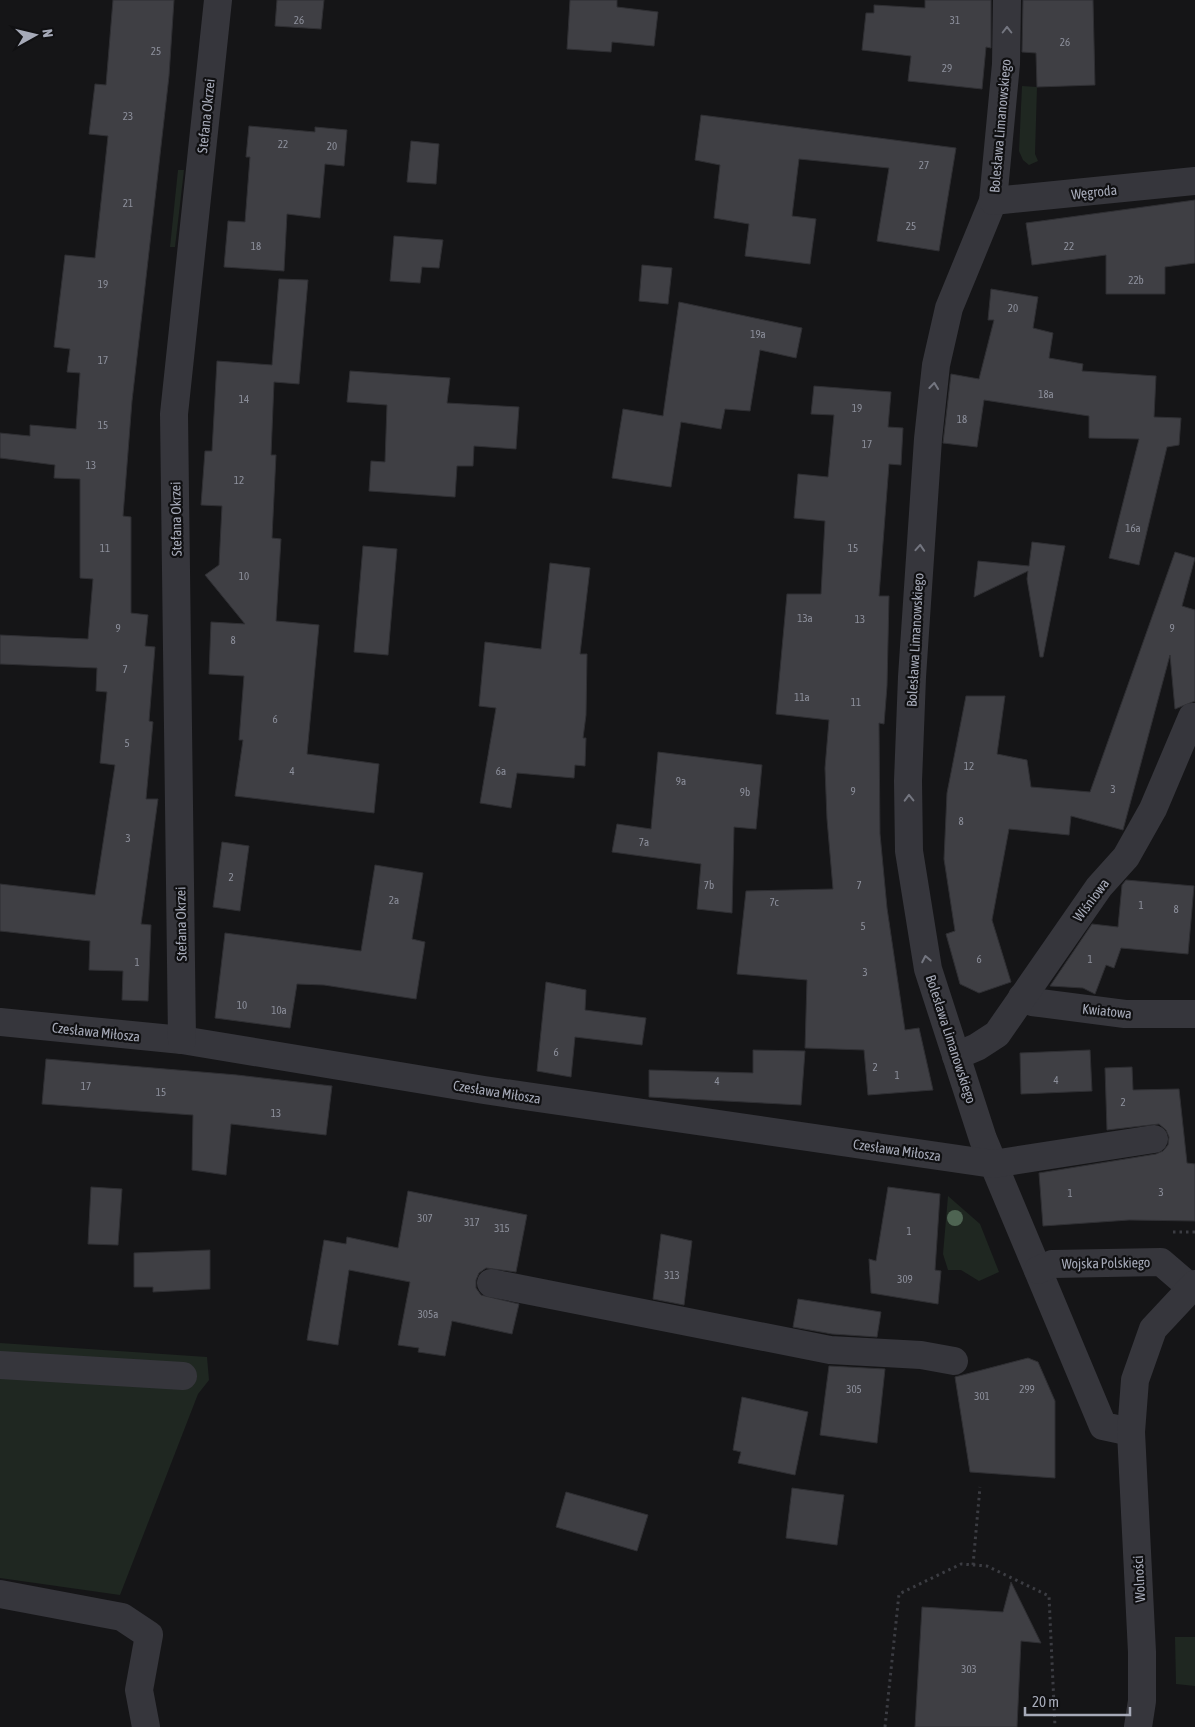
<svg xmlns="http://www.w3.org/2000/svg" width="1195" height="1727" viewBox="0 0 1195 1727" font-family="'Asap Condensed',sans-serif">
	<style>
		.green { fill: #1f2721 }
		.building { fill: #3f3f44; stroke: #2f2f33 }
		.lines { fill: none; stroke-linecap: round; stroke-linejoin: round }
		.path { stroke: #3c3d43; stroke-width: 3; stroke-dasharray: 2.5 4; stroke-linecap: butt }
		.minor { stroke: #36363c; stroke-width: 28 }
		.tree { fill: #4e6452 }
		.oneway { stroke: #747680 }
		.labels { text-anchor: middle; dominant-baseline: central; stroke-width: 4.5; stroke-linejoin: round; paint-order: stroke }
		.number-label { font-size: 11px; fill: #8c8f9b }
		.street-label { font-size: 14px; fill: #a6aab8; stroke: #101012 }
	</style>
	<rect width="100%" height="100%" fill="#151517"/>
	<g class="green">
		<path d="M 1022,86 L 1037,87 L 1035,154 L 1038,161 L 1029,165 L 1023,160 L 1019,151 Z"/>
		<path d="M 178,170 L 184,170 L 175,247 L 170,247 Z"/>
		<path d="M 948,1196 L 980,1224 L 999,1272 L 979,1281 L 961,1270 L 948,1270 L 943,1254 Z"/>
		<path d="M 0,1343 L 207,1357 L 209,1380 L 198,1394 L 120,1595 L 0,1578 Z"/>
		<path d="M 1175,1637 L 1195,1637 L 1195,1686 L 1176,1684 Z"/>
	</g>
	<g class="building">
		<path d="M 113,0 L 174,0 L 169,76 L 132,401 L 123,516 L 131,517 L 131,613 L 148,615 L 145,646 L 155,647 L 149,721 L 153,722 L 146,799 L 158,799 L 141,924 L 151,925 L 148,1001 L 122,1000 L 123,971 L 89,970 L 90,941 L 0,931 L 0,884 L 95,895 L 115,765 L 100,763 L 107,692 L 96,691 L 97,668 L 0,664 L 0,635 L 88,639 L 93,579 L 80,578 L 80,479 L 54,478 L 55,465 L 0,458 L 0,433 L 30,436 L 30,425 L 76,429 L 80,373 L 67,372 L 70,349 L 54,347 L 65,255 L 95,258 L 108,136 L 89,134 L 95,84 L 106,85 Z"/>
		<path d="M 277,0 L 324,0 L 321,29 L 275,26 Z"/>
		<path d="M 570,0 L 617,0 L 617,7 L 658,12 L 654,46 L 612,42 L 611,52 L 567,49 Z"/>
		<path d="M 925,0 L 991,0 L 991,48 L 986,47 L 982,89 L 908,81 L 911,56 L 862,50 L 866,13 L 874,13 L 874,5 L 925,8 Z"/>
		<path d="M 1023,0 L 1093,0 L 1095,85 L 1037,87 L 1036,53 L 1022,52 Z"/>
		<path d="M 701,115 L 956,148 L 939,251 L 877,241 L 889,168 L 799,159 L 792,216 L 816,219 L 810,264 L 745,256 L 749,224 L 714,218 L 720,165 L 695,160 Z"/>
		<path d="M 249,126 L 315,132 L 315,127 L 347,130 L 344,166 L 325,164 L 320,218 L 287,214 L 284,271 L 224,267 L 228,221 L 245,222 L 250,157 L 246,157 Z"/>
		<path d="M 411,141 L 439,144 L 436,184 L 407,182 Z"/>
		<path d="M 1195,200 L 1195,263 L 1165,267 L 1165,294 L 1106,294 L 1106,255 L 1032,265 L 1026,223 Z"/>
		<path d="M 394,236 L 443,240 L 439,268 L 422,267 L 420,283 L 390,281 Z"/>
		<path d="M 642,265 L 672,268 L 668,304 L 639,301 Z"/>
		<path d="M 279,279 L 308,280 L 299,384 L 274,382 L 271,455 L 276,455 L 272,538 L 281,539 L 276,621 L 319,625 L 307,754 L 379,764 L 374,813 L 235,796 L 243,740 L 239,740 L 244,676 L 209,674 L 211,622 L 245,624 L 205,575 L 219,565 L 222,506 L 201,505 L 205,451 L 212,451 L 217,361 L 272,365 Z"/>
		<path d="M 991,289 L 1038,297 L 1033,328 L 1053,333 L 1049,358 L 1083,364 L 1082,371 L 1156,376 L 1154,417 L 1181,418 L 1179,445 L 1167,447 L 1139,565 L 1109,558 L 1139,439 L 1089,438 L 1089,416 L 984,400 L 977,447 L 943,443 L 951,374 L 979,379 L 994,320 L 988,320 Z"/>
		<path d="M 679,302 L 802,328 L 796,358 L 760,350 L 750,411 L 725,409 L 721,429 L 681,422 L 671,487 L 612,478 L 623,409 L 663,416 Z"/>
		<path d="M 350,371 L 450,378 L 447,403 L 519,407 L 516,449 L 474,446 L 473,466 L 457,466 L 455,497 L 369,491 L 371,461 L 385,462 L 387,405 L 347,402 Z"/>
		<path d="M 814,386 L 891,392 L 888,427 L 903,428 L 901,465 L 889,464 L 879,596 L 889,596 L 887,686 L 884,724 L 879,723 L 880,834 L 887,908 L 905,1030 L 919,1028 L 933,1090 L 868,1095 L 864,1050 L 805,1048 L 807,980 L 737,974 L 746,891 L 833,889 L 827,819 L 825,768 L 829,720 L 776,714 L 787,594 L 821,594 L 825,521 L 794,518 L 798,474 L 828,477 L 834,415 L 811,414 Z"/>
		<path d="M 1032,542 L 1065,546 L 1043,657 L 1040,657 L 1027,579 L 1028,571 L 974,597 L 978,561 L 1029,566 Z"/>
		<path d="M 363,546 L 397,549 L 388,655 L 354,652 Z"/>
		<path d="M 1175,552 L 1195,558 L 1182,606 L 1195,610 L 1195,701 L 1175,709 L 1170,655 L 1123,830 L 1071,816 L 1069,835 L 1009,829 L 992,920 L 1011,982 L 979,993 L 960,984 L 946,934 L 955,931 L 944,859 L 947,793 L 966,696 L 1005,696 L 997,754 L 1027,760 L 1031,787 L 1090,792 Z"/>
		<path d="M 550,563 L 590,568 L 580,654 L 587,654 L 586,715 L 583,738 L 586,738 L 585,766 L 575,765 L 574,778 L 517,773 L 511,808 L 480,803 L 496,708 L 479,706 L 485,642 L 541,649 Z"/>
		<path d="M 658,752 L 762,765 L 756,829 L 734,827 L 732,913 L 697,909 L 701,864 L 612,852 L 617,824 L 651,829 Z"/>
		<path d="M 222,842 L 249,846 L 240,911 L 213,907 Z"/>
		<path d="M 375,865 L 423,873 L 412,939 L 425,942 L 416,999 L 324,985 L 297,984 L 290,1028 L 215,1018 L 225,933 L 361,951 Z"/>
		<path d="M 1126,880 L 1194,886 L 1188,954 L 1121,948 L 1114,968 L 1106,965 L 1095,994 L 1083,988 L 1050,986 L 1092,924 L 1118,927 L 1122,885 Z"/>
		<path d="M 546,982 L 586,990 L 585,1010 L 646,1018 L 642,1045 L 575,1037 L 571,1077 L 537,1071 Z"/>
		<path d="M 753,1050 L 805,1051 L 801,1105 L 649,1097 L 649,1070 L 753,1073 Z"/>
		<path d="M 1090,1050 L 1092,1091 L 1021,1094 L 1020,1053 Z"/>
		<path d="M 46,1059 L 237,1075 L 332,1086 L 326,1135 L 231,1124 L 226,1175 L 192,1170 L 193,1115 L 42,1104 Z"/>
		<path d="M 1132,1067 L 1133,1090 L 1179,1089 L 1187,1163 L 1195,1164 L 1195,1221 L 1129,1220 L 1043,1226 L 1039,1173 L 1156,1154 L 1163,1151 L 1168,1145 L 1169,1137 L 1166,1130 L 1159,1124 L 1107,1130 L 1105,1068 Z"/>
		<path d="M 91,1187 L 122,1189 L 118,1245 L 88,1244 Z"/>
		<path d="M 888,1187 L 940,1194 L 935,1270 L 941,1271 L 938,1304 L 871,1293 L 869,1259 L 876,1261 Z"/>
		<path d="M 408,1191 L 527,1215 L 516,1272 L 486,1268 L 479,1273 L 476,1280 L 476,1288 L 481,1295 L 519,1304 L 512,1334 L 452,1321 L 445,1356 L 418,1352 L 419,1348 L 398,1345 L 410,1282 L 349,1270 L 338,1345 L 307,1340 L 324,1240 L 346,1244 L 347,1237 L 398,1248 Z"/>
		<path d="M 661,1234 L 692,1241 L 684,1305 L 653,1299 Z"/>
		<path d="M 210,1250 L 210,1289 L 153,1292 L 153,1287 L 134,1287 L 134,1253 Z"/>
		<path d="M 798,1299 L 881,1312 L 877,1337 L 832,1334 L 793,1327 Z"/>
		<path d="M 1028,1358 L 1038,1362 L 1055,1401 L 1055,1478 L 970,1472 L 955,1377 Z"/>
		<path d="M 829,1366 L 885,1369 L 877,1443 L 820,1435 Z"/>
		<path d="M 742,1397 L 808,1412 L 795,1475 L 738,1463 L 741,1452 L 733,1450 Z"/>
		<path d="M 792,1488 L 844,1495 L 837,1545 L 786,1538 Z"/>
		<path d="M 566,1492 L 648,1515 L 637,1551 L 556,1527 Z"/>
		<path d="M 1011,1582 L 1041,1643 L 1021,1641 L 1017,1727 L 915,1727 L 922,1607 L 1003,1612 Z"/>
	</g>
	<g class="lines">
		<g class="path">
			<path d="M 1173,1232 L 1195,1232"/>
			<path d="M 973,1565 L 980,1487"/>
			<path d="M 885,1727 L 899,1594 L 961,1564 L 987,1566 L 1049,1596 L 1055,1727"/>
		</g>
		<g class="minor">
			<path d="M 1007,0 L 1006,64 L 993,201 L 949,308 L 936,365 L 928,439 L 912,677 L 908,781 L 909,851 L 928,969 L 983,1139 L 1103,1426 L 1131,1432"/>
			<path d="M 993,201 L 1195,181"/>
			<path d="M 1022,997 L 1032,1002 L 1125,1014 L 1195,1014"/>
			<path d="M 0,1022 L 182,1040 L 484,1090 L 993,1164 L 1154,1139"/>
			<path d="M 182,1040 L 174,414 L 218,0"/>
			<path d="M 956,1056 L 977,1047 L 997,1034 L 1099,887 L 1126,857 L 1153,809 L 1192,717 L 1195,717"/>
			<path d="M 1038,1270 L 1052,1264 L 1161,1262 L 1190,1287"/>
			<path d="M 491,1283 L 830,1350 L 921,1355 L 954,1361"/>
			<path d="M 0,1365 L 183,1376"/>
			<path d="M 0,1594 L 122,1617 L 149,1635 L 139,1690 L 146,1727"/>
			<path d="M 1138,1727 L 1142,1701 L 1142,1652 L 1131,1432 L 1135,1380 L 1153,1329 L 1195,1284"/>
		</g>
	</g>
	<circle class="tree" cx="955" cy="1218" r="8"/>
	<defs><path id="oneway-chevron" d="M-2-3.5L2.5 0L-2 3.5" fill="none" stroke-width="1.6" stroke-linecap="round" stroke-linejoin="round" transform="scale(1.25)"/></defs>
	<g class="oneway">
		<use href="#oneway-chevron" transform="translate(1007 30) rotate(-90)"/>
		<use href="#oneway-chevron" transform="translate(934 386) rotate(-84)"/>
		<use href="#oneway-chevron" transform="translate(920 548) rotate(-86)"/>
		<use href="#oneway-chevron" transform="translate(909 798) rotate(-91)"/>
		<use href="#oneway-chevron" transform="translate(926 959) rotate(-101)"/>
	</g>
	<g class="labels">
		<g class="number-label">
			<text x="299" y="20">26</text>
			<text x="955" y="20">31</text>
			<text x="1065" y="42">26</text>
			<text x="156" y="51">25</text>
			<text x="947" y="68">29</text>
			<text x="128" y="116">23</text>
			<text x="283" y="144">22</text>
			<text x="332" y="146">20</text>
			<text x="924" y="165">27</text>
			<text x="128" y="203">21</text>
			<text x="911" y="226">25</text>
			<text x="256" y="246">18</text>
			<text x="1069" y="246">22</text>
			<text x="1136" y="280">22b</text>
			<text x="103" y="284">19</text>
			<text x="1013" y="308">20</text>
			<text x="758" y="334">19a</text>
			<text x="103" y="360">17</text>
			<text x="1046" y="394">18a</text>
			<text x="244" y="399">14</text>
			<text x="857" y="408">19</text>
			<text x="962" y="419">18</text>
			<text x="103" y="425">15</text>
			<text x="867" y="444">17</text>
			<text x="91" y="465">13</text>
			<text x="239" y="480">12</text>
			<text x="1133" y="528">16a</text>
			<text x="105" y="548">11</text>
			<text x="853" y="548">15</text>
			<text x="244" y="576">10</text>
			<text x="805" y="618">13a</text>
			<text x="860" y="619">13</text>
			<text x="118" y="628">9</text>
			<text x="1172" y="628">9</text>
			<text x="233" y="640">8</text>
			<text x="125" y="669">7</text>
			<text x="802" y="697">11a</text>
			<text x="856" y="702">11</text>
			<text x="275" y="719">6</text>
			<text x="127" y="743">5</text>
			<text x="969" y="766">12</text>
			<text x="292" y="771">4</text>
			<text x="501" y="771">6a</text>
			<text x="681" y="781">9a</text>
			<text x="1113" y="789">3</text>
			<text x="853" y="791">9</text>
			<text x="745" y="792">9b</text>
			<text x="961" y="821">8</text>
			<text x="128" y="838">3</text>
			<text x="644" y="842">7a</text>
			<text x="231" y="877">2</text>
			<text x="709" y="885">7b</text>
			<text x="859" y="885">7</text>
			<text x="394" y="900">2a</text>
			<text x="774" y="902">7c</text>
			<text x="1141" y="905">1</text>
			<text x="1176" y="909">8</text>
			<text x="863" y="926">5</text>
			<text x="979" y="959">6</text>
			<text x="1090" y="959">1</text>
			<text x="137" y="962">1</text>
			<text x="865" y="972">3</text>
			<text x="242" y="1005">10</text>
			<text x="279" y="1010">10a</text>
			<text x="556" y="1052">6</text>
			<text x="875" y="1067">2</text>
			<text x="897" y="1075">1</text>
			<text x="1056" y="1080">4</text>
			<text x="717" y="1081">4</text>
			<text x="86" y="1086">17</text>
			<text x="161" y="1092">15</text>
			<text x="1123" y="1102">2</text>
			<text x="276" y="1113">13</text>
			<text x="1161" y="1192">3</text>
			<text x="1070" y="1193">1</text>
			<text x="425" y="1218">307</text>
			<text x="472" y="1222">317</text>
			<text x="502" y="1228">315</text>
			<text x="909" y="1231">1</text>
			<text x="672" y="1275">313</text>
			<text x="905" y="1279">309</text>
			<text x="428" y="1314">305a</text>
			<text x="854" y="1389">305</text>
			<text x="1027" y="1389">299</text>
			<text x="982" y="1396">301</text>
			<text x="969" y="1669">303</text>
		</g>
		<g class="street-label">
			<text transform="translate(206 116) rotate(-84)">Stefana Okrzei</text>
			<text transform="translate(1000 126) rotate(-85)">Bolesława Limanowskiego</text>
			<text transform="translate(1094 192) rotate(-6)">Węgroda</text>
			<text transform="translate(176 519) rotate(-91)">Stefana Okrzei</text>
			<text transform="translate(915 640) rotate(-87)">Bolesława Limanowskiego</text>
			<text transform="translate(1091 900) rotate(-53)">Wiśniowa</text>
			<text transform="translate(181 924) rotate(-91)">Stefana Okrzei</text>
			<text transform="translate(1107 1011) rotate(6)">Kwiatowa</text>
			<text transform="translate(96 1032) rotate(6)">Czesława Miłosza</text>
			<text transform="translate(951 1039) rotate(72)">Bolesława Limanowskiego</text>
			<text transform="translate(497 1092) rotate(9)">Czesława Miłosza</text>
			<text transform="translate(897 1150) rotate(8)">Czesława Miłosza</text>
			<text transform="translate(1106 1263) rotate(-1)">Wojska Polskiego</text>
			<text transform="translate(1139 1579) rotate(-93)">Wolności</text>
		</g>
	</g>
	<g transform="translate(35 35) rotate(82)" stroke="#101012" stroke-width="4" paint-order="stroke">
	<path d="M0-4L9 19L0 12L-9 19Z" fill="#a6aab8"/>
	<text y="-8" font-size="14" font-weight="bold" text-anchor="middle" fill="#a6aab8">N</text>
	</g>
	<path d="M1025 1707v8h105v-8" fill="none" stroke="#a6aab8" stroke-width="2.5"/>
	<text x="1032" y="1707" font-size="15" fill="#a6aab8" stroke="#101012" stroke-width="4" paint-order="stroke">20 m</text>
</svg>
